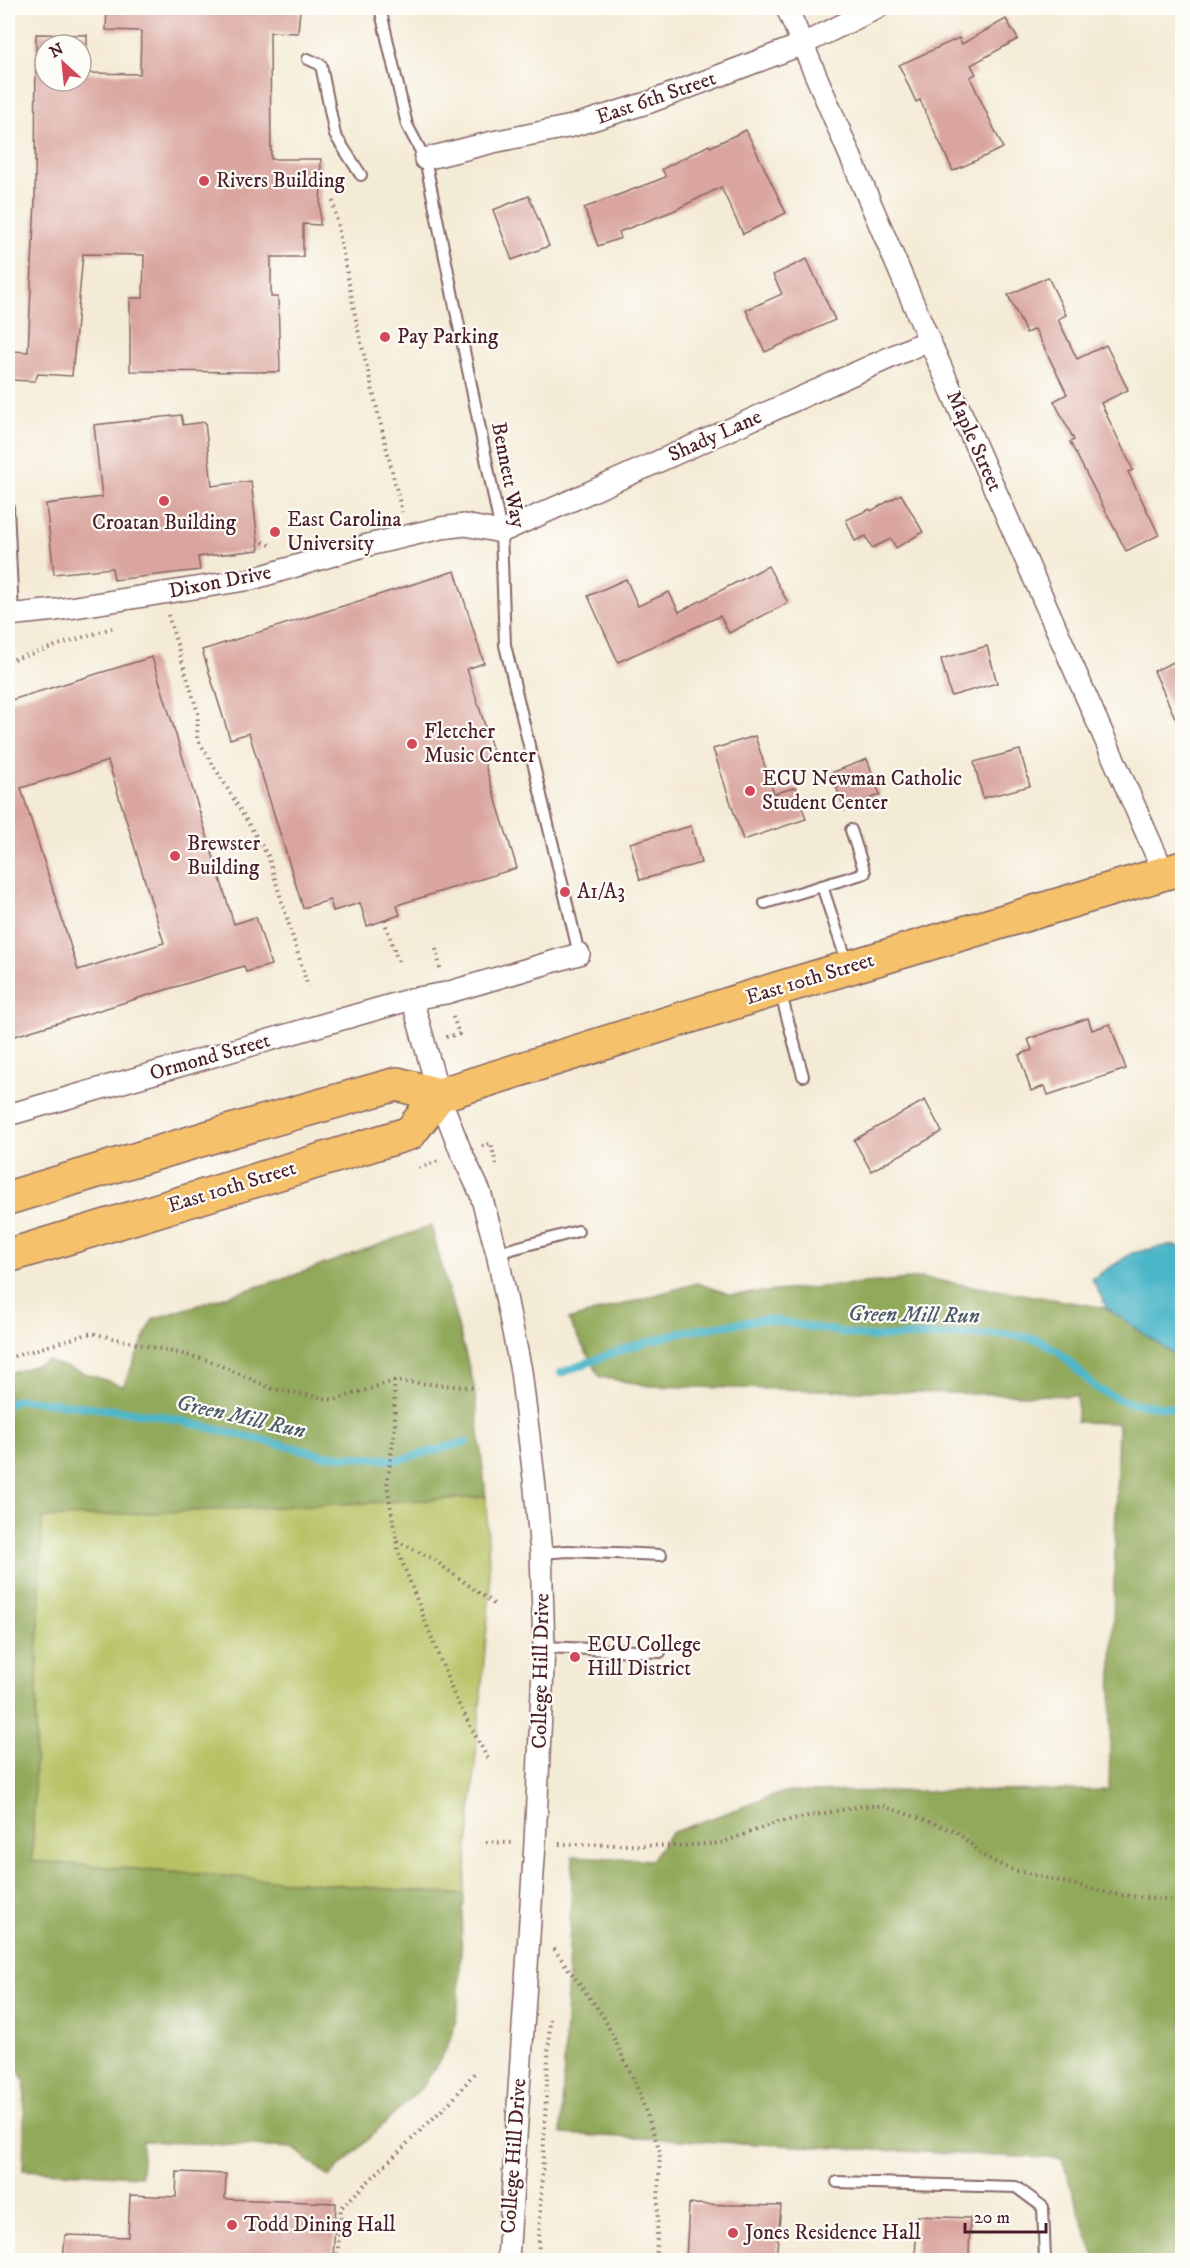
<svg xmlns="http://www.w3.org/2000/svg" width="1190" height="2268" viewBox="0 0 1190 2268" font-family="'IM FELL DW Pica',serif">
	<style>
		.green { fill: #b7c365; stroke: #807148; stroke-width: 1.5 }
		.forest { fill: #91a95a; stroke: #6e6442; stroke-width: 1.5 }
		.water { fill: #4bb6c8; stroke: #4a6a7a; stroke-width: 1.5 }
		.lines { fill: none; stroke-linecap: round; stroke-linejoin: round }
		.stream { stroke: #4bb6c8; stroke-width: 8 }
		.building { fill: #d9a59e; fill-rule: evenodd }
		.lane-casing { stroke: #866667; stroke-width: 14 }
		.street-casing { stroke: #866667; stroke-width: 24 }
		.primary-casing { stroke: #866667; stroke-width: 36 }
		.path { stroke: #866667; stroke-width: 4; stroke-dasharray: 1.5 4.5; stroke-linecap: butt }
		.lane { stroke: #fff; stroke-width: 10 }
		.street { stroke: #fff; stroke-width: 21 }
		.primary { stroke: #f5c16b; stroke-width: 33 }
		.poi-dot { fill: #d1495b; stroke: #fdfcf7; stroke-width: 2 }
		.labels { text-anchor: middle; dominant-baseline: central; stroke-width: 4.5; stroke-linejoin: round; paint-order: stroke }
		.street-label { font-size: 21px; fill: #4a1f2b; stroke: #fdfcf7 }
		.poi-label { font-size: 21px; fill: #4a1f2b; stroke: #fdfcf7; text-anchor: start }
		.water-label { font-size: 22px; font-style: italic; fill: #4a5b6a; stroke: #fdfcf7 }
	</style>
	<rect width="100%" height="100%" fill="#fdfcf7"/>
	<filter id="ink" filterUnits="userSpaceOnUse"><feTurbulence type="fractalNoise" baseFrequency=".0167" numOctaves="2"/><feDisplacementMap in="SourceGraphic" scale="12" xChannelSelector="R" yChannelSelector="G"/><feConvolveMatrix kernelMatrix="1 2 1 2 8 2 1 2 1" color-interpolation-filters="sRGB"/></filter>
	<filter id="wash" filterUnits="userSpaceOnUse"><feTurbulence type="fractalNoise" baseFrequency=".008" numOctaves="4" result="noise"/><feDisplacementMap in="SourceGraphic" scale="24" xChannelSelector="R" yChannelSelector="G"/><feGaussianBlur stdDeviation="1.35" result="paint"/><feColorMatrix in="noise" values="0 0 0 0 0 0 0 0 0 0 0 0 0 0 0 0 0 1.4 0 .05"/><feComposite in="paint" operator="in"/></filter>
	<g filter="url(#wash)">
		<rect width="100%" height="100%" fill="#f4ebd6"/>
		<path class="green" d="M 486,1497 L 490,1590 L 464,1895 L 32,1861 L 42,1518 Z"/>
		<g class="forest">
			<path d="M 431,1226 L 474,1386 L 486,1497 L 42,1518 L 32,1861 L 464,1895 L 458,2007 L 453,2033 L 444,2053 L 424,2085 L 329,2177 L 293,2148 L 143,2141 L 141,2176 L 23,2170 L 25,2081 L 8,2055 L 8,1374 L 48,1361 L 123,1386 L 153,1319 L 292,1276 Z"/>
			<path d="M 922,1278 L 1107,1308 L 1182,1360 L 1182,2260 L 1095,2260 L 1062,2159 L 561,2134 L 573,1856 L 651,1860 L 671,1833 L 784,1792 L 1109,1790 L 1118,1423 L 1077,1422 L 1077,1396 L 650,1386 L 600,1377 L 568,1320 L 697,1283 L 732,1295 Z"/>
		</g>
		<path class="water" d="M 1169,1245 L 1182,1247 L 1182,1360 L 1107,1308 L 1092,1279 L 1132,1253 Z"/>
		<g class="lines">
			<g class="stream">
				<path d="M 561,1373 L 624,1349 L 682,1332 L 764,1319 L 869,1337 L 1007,1334 L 1039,1340 L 1058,1351 L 1096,1388 L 1112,1396 L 1131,1403 L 1182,1409"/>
				<path d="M 8,1404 L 19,1399 L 157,1415 L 324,1455 L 398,1460 L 466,1442"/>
			</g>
		</g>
		<g id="blocks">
			<g class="building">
				<path d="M 107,8 L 300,8 L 298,33 L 270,32 L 271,159 L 321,159 L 320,225 L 303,224 L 303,257 L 271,257 L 271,297 L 278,297 L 280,372 L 130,371 L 130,298 L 143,298 L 144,255 L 83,254 L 72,376 L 38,374 L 35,381 L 8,380 L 11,351 L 28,352 L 35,200 L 36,34 L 87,35 L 87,73 L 140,74 L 141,31 L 106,30 ZM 45,45 L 81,45 L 81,81 L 45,81 Z"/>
				<path d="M 1006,19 L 1018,39 L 971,65 L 976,74 L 970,77 L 1003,148 L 953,171 L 920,100 L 916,102 L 899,65 L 959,38 L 962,44 Z"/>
				<path d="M 746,130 L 786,213 L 743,234 L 721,187 L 673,211 L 619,232 L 621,238 L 598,246 L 584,208 L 666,177 L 662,169 L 709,145 L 710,147 Z"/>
				<path d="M 529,196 L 549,246 L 512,260 L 493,210 Z"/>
				<path d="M 807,259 L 835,320 L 765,352 L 746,310 L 782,294 L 773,275 Z"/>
				<path d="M 1048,277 L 1066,315 L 1058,319 L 1077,359 L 1106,345 L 1128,390 L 1101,403 L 1133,470 L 1128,472 L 1159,535 L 1126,551 L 1070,442 L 1074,440 L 1054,401 L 1067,394 L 1035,329 L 1026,333 L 1008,295 Z"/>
				<path d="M 181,415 L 183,425 L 205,422 L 212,486 L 251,481 L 259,550 L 198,557 L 200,570 L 114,580 L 112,568 L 54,574 L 46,504 L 102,497 L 94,425 Z"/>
				<path d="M 901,494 L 923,532 L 896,548 L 891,539 L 872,548 L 866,536 L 855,541 L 846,520 L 870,509 L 871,511 Z"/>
				<path d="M 768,566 L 788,603 L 729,633 L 720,616 L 618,662 L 588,596 L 626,579 L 638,606 L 669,592 L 679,612 Z"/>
				<path d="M 455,571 L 484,663 L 467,669 L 494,754 L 483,758 L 517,868 L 397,905 L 400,915 L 367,926 L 360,903 L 333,911 L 330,900 L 303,908 L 249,733 L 230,739 L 202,650 Z"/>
				<path d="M 987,646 L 997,683 L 951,696 L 941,659 Z"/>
				<path d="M 152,657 L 234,924 L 256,917 L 271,965 L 246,972 L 244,966 L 8,1038 L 8,701 ZM 108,761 L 164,943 L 78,970 L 21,788 Z"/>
				<path d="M 1182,658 L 1182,733 L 1154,671 Z"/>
				<path d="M 755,736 L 774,794 L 796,787 L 806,819 L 743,840 L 713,749 Z"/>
				<path d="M 1020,750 L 1030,786 L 983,798 L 974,762 Z"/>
				<path d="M 867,759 L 880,795 L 844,807 L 831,773 Z"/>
				<path d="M 691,826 L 701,863 L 640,880 L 630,843 Z"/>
				<path d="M 1088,1018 L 1092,1030 L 1110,1024 L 1126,1069 L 1048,1095 L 1045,1086 L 1031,1091 L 1019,1055 L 1032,1050 L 1028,1039 Z"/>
				<path d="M 925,1100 L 942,1132 L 871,1171 L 854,1140 Z"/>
				<path d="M 177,2172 L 226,2174 L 225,2199 L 336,2203 L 333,2260 L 63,2260 L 65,2235 L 128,2237 L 130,2195 L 176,2197 Z"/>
				<path d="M 689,2204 L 781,2206 L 776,2260 L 686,2260 Z"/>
				<path d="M 917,2216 L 970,2218 L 969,2260 L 915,2260 Z"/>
			</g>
		</g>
	</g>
	<g filter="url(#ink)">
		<use href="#blocks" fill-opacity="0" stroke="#866667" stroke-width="1.5"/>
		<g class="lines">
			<defs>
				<g id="lane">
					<path d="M 380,8 L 407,125 L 425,159 L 501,532 L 505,645 L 579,954"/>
					<path d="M 308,59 L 321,65 L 335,135 L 361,175"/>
					<path d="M 8,507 L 13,615"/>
					<path d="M 822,886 L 848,965"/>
					<path d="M 765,903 L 865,873 L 851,830"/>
					<path d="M 780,991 L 803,1076"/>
					<path d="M 497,1253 L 578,1231"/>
					<path d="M 541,1553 L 568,1551 L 661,1555"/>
					<path d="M 544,1647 L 660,1652"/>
					<path d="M 837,2182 L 1016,2187 L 1043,2207 L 1045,2260"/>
				</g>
				<g id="street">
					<path d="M 787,8 L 929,340 L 1164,873"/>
					<path d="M 425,159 L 493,142 L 572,126 L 650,102 L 803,44 L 877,8"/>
					<path d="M 8,615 L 56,610 L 252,579 L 364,546 L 441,528 L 465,525 L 501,532 L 929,340"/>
					<path d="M 412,999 L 439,1095 L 461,1152 L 480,1192 L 497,1253 L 521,1371 L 534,1478 L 541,1553 L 544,1647 L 535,1843 L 508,2260"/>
					<path d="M 8,1115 L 412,999 L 446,993 L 579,954"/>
				</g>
				<g id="primary">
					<path d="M 8,1198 L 210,1137 L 397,1084 L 439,1095 L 780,988 L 1182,868"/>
					<path d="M 8,1256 L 410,1133 L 439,1095"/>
				</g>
			</defs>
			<use href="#lane" class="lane-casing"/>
			<use href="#street" class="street-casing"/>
			<use href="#primary" class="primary-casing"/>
			<g class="path">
				<path d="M 95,8 L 95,14"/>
				<path d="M 333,201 L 358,330 L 402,512"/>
				<path d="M 263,542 L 273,546"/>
				<path d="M 168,615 L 198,713 L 197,738 L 268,856 L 308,987"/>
				<path d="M 8,661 L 112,628"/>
				<path d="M 384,920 L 398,961"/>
				<path d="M 436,949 L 441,972"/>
				<path d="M 446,1037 L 459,1034 L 452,1014"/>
				<path d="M 482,1146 L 491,1143 L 497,1168"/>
				<path d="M 419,1168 L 438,1161"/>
				<path d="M 8,1358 L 91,1333 L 208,1360 L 273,1389 L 334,1400 L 394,1381 L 477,1388"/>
				<path d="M 394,1381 L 395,1426 L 387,1485 L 398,1551 L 454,1695 L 489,1761"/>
				<path d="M 397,1541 L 433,1559 L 494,1604"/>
				<path d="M 486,1842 L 512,1843"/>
				<path d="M 559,1844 L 681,1846 L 721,1843 L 778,1822 L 862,1806 L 884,1806 L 956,1831 L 985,1857 L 1010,1869 L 1113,1894 L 1182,1902"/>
				<path d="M 554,1949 L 603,2016 L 635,2082 L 660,2151 L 656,2260"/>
				<path d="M 337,2260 L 341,2208 L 454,2098 L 476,2071"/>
				<path d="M 538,2260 L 550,2019"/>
			</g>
			<use href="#lane" class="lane"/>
			<use href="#street" class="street"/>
			<use href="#primary" class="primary"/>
		</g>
	</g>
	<g class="poi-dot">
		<circle cx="204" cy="181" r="6"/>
		<circle cx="385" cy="337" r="6"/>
		<circle cx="164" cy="501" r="6"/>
		<circle cx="275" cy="532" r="6"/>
		<circle cx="412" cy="744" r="6"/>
		<circle cx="750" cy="791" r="6"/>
		<circle cx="175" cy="856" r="6"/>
		<circle cx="565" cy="892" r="6"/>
		<circle cx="575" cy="1657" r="6"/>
		<circle cx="232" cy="2225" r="6"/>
		<circle cx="733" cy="2233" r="6"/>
	</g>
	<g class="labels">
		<g class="street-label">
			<text transform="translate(656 98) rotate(-19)">East 6th Street</text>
			<text transform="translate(715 436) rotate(-24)">Shady Lane</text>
			<text transform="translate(974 441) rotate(66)">Maple Street</text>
			<text transform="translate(508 475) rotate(79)">Bennett Way</text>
			<text transform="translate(220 582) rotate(-11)">Dixon Drive</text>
			<text transform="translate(810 979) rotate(-17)">East 10th Street</text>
			<text transform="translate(210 1057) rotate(-16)">Ormond Street</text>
			<text transform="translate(232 1187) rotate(-17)">East 10th Street</text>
			<text transform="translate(541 1671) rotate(-89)">College Hill Drive</text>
			<text transform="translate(514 2156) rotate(-86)">College Hill Drive</text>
		</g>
		<g class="poi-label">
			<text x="216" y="181">Rivers Building</text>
			<text x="397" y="337">Pay Parking</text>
			<text x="287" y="520">East Carolina<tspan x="287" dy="24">University</tspan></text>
			<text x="164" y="523" text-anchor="middle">Croatan Building</text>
			<text x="424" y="732">Fletcher<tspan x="424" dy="24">Music Center</tspan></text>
			<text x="762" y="779">ECU Newman Catholic<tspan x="762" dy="24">Student Center</tspan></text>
			<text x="187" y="844">Brewster<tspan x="187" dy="24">Building</tspan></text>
			<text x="577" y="892">A1/A3</text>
			<text x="587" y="1645">ECU College<tspan x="587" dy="24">Hill District</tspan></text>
			<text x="244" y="2225">Todd Dining Hall</text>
			<text x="745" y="2233">Jones Residence Hall</text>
		</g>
		<g class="water-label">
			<text transform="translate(914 1315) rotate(1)">Green Mill Run</text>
			<text transform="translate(241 1417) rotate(13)">Green Mill Run</text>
		</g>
	</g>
	<rect width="1190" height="2268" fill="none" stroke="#fdfcf7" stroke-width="30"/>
	<g transform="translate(63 63) rotate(333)"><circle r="28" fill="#fdfcf7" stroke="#b5a4a5" stroke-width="1.5"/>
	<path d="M0-4.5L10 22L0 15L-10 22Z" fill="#d1495b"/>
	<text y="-9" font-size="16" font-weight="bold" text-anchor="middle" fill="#4a1f2b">N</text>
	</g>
	<path d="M965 2223v9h81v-9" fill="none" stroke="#4a1f2b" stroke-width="3"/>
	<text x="974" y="2223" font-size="18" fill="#4a1f2b" stroke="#fdfcf7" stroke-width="4.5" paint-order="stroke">20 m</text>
</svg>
